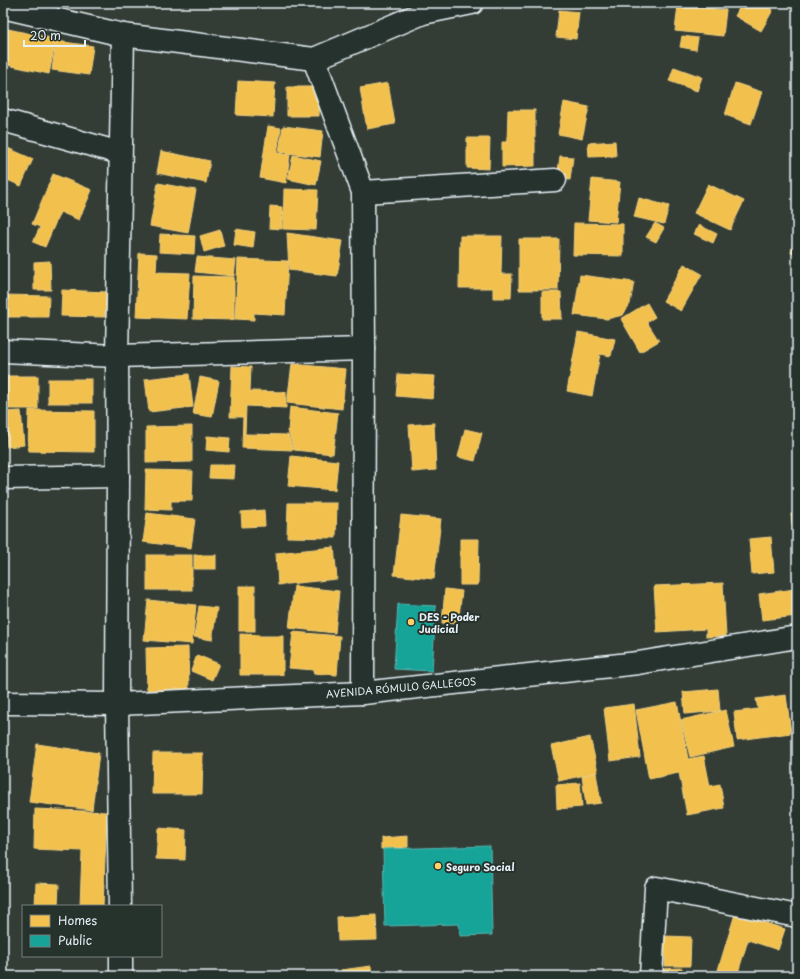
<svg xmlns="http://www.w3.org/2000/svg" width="800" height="979" viewBox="0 0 800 979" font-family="'Playpen Sans',sans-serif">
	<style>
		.homes { fill: #f2c14e; stroke: #efcf81 }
		.public { fill: #17a398; stroke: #56bab5 }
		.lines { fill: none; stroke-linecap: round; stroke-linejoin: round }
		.minor-casing { stroke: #e8f1f8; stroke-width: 25 }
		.minor { stroke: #26332d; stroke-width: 22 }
		.poi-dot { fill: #ffd166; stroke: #26332d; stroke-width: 1.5 }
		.labels { text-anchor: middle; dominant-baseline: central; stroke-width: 4; stroke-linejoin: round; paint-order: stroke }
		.poi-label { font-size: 10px; font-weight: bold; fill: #e8f1f8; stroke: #26332d; text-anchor: start }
		.street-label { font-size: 10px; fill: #e8f1f8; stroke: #26332d }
	</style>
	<rect width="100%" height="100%" fill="#343d35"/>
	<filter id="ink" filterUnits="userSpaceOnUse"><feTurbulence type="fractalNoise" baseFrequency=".025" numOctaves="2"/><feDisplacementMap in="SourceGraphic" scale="8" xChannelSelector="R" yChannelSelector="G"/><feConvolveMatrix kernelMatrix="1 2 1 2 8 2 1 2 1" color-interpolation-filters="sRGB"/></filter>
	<g filter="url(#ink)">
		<g class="homes">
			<path d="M 742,3 L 761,3 L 773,10 L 761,31 L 735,16 Z"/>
			<path d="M 678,5 L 726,10 L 723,36 L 675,31 Z"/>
			<path d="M 559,10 L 579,12 L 576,39 L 556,37 Z"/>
			<path d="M 3,28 L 56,39 L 49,74 L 3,64 Z"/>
			<path d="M 682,36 L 698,38 L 696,50 L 680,47 Z"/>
			<path d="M 56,41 L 93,46 L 89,75 L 52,70 Z"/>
			<path d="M 674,67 L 702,77 L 697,91 L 669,81 Z"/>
			<path d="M 238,81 L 275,83 L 273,117 L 236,115 Z"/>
			<path d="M 388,83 L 395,124 L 367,129 L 360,88 Z"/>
			<path d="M 735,83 L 762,92 L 751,124 L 725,115 Z"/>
			<path d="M 287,87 L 320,87 L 319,116 L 287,116 Z"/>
			<path d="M 564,102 L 589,107 L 582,139 L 558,134 Z"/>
			<path d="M 508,110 L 535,110 L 535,166 L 502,167 L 502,142 L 507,142 Z"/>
			<path d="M 268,126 L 281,128 L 277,153 L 290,155 L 286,183 L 260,178 Z"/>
			<path d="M 283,126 L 323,131 L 320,157 L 279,152 Z"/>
			<path d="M 467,138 L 490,138 L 489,169 L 467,168 Z"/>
			<path d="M 615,141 L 616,156 L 589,157 L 588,143 Z"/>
			<path d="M 3,146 L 33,159 L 21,186 L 3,178 Z"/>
			<path d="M 161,151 L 210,161 L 206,183 L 157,173 Z"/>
			<path d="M 293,155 L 321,161 L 316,185 L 288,179 Z"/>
			<path d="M 560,156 L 573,157 L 570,180 L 557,178 Z"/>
			<path d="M 53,174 L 92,190 L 79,220 L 60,212 L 45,247 L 33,242 L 40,227 L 32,224 Z"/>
			<path d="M 592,179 L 620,182 L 616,222 L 588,220 Z"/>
			<path d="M 158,183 L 196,190 L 188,233 L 150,226 Z"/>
			<path d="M 708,184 L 744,201 L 730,230 L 694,213 Z"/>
			<path d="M 284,189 L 318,190 L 316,230 L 283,229 Z"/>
			<path d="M 639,198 L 669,206 L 664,224 L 634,217 Z"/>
			<path d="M 270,206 L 282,207 L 282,229 L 269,228 Z"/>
			<path d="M 574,223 L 623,224 L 623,256 L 573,255 Z"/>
			<path d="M 655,223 L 664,228 L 656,242 L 646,237 Z"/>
			<path d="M 699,225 L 717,234 L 713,243 L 694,234 Z"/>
			<path d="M 236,229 L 255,232 L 253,248 L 234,245 Z"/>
			<path d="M 220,230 L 224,246 L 204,252 L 200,236 Z"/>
			<path d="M 797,230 L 797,254 L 791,253 Z"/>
			<path d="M 287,233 L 343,241 L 337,276 L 289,270 Z"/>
			<path d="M 160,234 L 195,236 L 194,254 L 159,252 Z"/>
			<path d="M 460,236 L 502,236 L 501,274 L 512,274 L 511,298 L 493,298 L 493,288 L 459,288 Z"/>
			<path d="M 519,239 L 559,239 L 558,290 L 519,290 Z"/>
			<path d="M 139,253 L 157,254 L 156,272 L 190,273 L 187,319 L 136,317 Z"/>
			<path d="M 197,257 L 236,260 L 234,276 L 195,272 Z"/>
			<path d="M 238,259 L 288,261 L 285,315 L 254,313 L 254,320 L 235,319 Z"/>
			<path d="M 50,261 L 51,290 L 34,290 L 34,262 Z"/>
			<path d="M 684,264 L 702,274 L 681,311 L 663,301 Z"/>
			<path d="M 580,275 L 634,282 L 630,304 L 623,315 L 607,319 L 574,315 Z"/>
			<path d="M 194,276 L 234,277 L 234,320 L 193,319 Z"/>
			<path d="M 62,290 L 106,292 L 105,317 L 61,316 Z"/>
			<path d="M 542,292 L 561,292 L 562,319 L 542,319 Z"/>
			<path d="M 3,295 L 49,296 L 48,317 L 3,317 Z"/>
			<path d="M 647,303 L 655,317 L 647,322 L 659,341 L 640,352 L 621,319 Z"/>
			<path d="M 578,332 L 615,339 L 611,356 L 600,354 L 592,396 L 567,391 Z"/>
			<path d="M 292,364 L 346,369 L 342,409 L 287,403 Z"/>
			<path d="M 232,366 L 251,367 L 250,391 L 286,392 L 286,408 L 246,406 L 245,434 L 288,435 L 293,450 L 242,448 L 243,417 L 230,417 Z"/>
			<path d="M 189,374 L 193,407 L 149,412 L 145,379 Z"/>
			<path d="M 398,374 L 435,376 L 433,399 L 396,396 Z"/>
			<rect x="4" y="376" width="34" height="33"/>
			<path d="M 200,377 L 219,381 L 212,417 L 193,414 Z"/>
			<rect x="48" y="379" width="44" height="24"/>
			<path d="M 290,407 L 338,413 L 333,454 L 294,450 L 288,431 Z"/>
			<path d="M 29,410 L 94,411 L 94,452 L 28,451 Z"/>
			<path d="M 21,411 L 24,445 L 7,447 L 4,412 Z"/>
			<path d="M 434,423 L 436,470 L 412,472 L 409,425 Z"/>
			<path d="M 192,426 L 192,462 L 146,463 L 146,427 Z"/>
			<path d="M 465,429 L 482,433 L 475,461 L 458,457 Z"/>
			<path d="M 207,436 L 230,438 L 229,452 L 206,450 Z"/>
			<path d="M 291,456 L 338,461 L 335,490 L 288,486 Z"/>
			<path d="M 210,465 L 235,465 L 234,479 L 209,478 Z"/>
			<path d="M 146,470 L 193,471 L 192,501 L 171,501 L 171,510 L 145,509 Z"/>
			<path d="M 288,503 L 337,503 L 336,538 L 287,537 Z"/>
			<path d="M 264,510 L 265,526 L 242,527 L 241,512 Z"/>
			<path d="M 147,513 L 195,519 L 191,548 L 143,542 Z"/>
			<path d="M 797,513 L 797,571 L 791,514 Z"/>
			<path d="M 401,515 L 441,519 L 434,579 L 394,575 Z"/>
			<path d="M 771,537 L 774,572 L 752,574 L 749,539 Z"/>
			<path d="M 460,539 L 479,539 L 478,585 L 460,585 Z"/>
			<path d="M 334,547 L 337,579 L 278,585 L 276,553 Z"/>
			<rect x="147" y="555" width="45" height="35"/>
			<rect x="194" y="555" width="22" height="14"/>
			<path d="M 723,583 L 726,636 L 706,637 L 706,629 L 657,632 L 654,586 Z"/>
			<rect x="239" y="586" width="16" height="45"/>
			<path d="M 294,586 L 339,591 L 335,633 L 289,628 Z"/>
			<path d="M 445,589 L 462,591 L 458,624 L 442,623 Z"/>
			<path d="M 795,589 L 797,616 L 762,620 L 759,594 Z"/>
			<path d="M 148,600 L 196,605 L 192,644 L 144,640 Z"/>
			<path d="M 199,606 L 217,608 L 212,640 L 194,637 Z"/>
			<path d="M 293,632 L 340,636 L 337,675 L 313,673 L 314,670 L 289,668 Z"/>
			<path d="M 240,634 L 259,635 L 259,636 L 283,636 L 283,675 L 240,675 Z"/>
			<path d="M 188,647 L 189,689 L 147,690 L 146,648 Z"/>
			<path d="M 197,655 L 219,664 L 212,680 L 191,671 Z"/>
			<path d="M 718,689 L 720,711 L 685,714 L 683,692 Z"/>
			<path d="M 786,695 L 791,733 L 737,740 L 734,712 L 758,709 L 756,699 Z"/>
			<path d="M 677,702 L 688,759 L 704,756 L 710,786 L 720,784 L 724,808 L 687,815 L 679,773 L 649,779 L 636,710 Z"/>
			<path d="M 634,704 L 640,757 L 610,761 L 604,708 Z"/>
			<path d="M 726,710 L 734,747 L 690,757 L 681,720 Z"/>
			<path d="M 590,737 L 598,772 L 559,781 L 551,746 Z"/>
			<path d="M 37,744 L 99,753 L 92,810 L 29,802 Z"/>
			<path d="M 153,753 L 203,753 L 202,794 L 152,794 Z"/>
			<path d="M 596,773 L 601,803 L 586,805 L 582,776 Z"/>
			<path d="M 580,783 L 582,807 L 557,809 L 556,785 Z"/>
			<path d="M 35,809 L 107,812 L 103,906 L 80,906 L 82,851 L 34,849 Z"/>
			<path d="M 158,828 L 186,830 L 185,860 L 156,859 Z"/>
			<path d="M 408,836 L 408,847 L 381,849 L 381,838 Z"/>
			<path d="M 36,883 L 59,884 L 58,906 L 35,906 Z"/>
			<path d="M 735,914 L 785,929 L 778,950 L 748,940 L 737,976 L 718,970 Z"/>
			<path d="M 376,915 L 377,940 L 338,941 L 337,917 Z"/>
			<path d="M 665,936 L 691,937 L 690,966 L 665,966 Z"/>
			<path d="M 371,966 L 372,976 L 342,976 L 341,970 Z"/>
			<path d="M 682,968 L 682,976 L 662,976 L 662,969 Z"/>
		</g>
		<g class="public">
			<path d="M 398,604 L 436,606 L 432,671 L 394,669 Z"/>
			<path d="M 490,846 L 492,935 L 460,936 L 459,924 L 385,926 L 383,849 Z"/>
		</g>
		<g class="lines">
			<defs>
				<g id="minor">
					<path d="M 3,7 L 123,35 L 314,59 L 423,13 L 472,3"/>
					<path d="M 314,59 L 363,192 L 364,349 L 363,693"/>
					<path d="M 3,120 L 120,153"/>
					<path d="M 363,192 L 555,180"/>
					<path d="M 3,351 L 117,356 L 364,349"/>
					<path d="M 3,478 L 118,476"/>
					<path d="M 3,703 L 117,704 L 363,693 L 638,663 L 797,637"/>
					<path d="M 120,906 L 117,704 L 118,476 L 117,356 L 123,35"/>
					<path d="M 121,956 L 121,976"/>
					<path d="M 651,976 L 656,888 L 797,916"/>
				</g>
			</defs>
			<use href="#minor" class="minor-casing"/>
			<use href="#minor" class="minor"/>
		</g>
	</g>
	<g class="poi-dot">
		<circle cx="411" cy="622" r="4"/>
		<circle cx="438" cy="866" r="4"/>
	</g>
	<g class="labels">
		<g class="poi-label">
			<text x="419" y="616">DES - Poder<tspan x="419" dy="12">Judicial</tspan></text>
			<text x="446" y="866">Seguro Social</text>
		</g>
		<g class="street-label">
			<text transform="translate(401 687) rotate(-5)">AVENIDA RÓMULO GALLEGOS</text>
		</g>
	</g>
	<rect width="800" height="979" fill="none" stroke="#26332d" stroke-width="16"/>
	<rect x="8" y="8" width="784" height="963" fill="none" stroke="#e8f1f8" stroke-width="1.5" filter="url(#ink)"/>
	<rect x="22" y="905" width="140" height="52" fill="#26332d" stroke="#747f7e"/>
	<rect x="30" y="915" width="20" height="12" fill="#f2c14e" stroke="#747f7e"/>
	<text x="58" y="925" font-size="12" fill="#e8f1f8">Homes</text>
	<rect x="30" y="935" width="20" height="12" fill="#17a398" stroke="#747f7e"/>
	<text x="58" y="945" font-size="12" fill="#e8f1f8">Public</text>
	<path d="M24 40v6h61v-6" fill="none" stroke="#e8f1f8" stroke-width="2"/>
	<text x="30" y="40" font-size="12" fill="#e8f1f8" stroke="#26332d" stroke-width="3" paint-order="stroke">20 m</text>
</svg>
